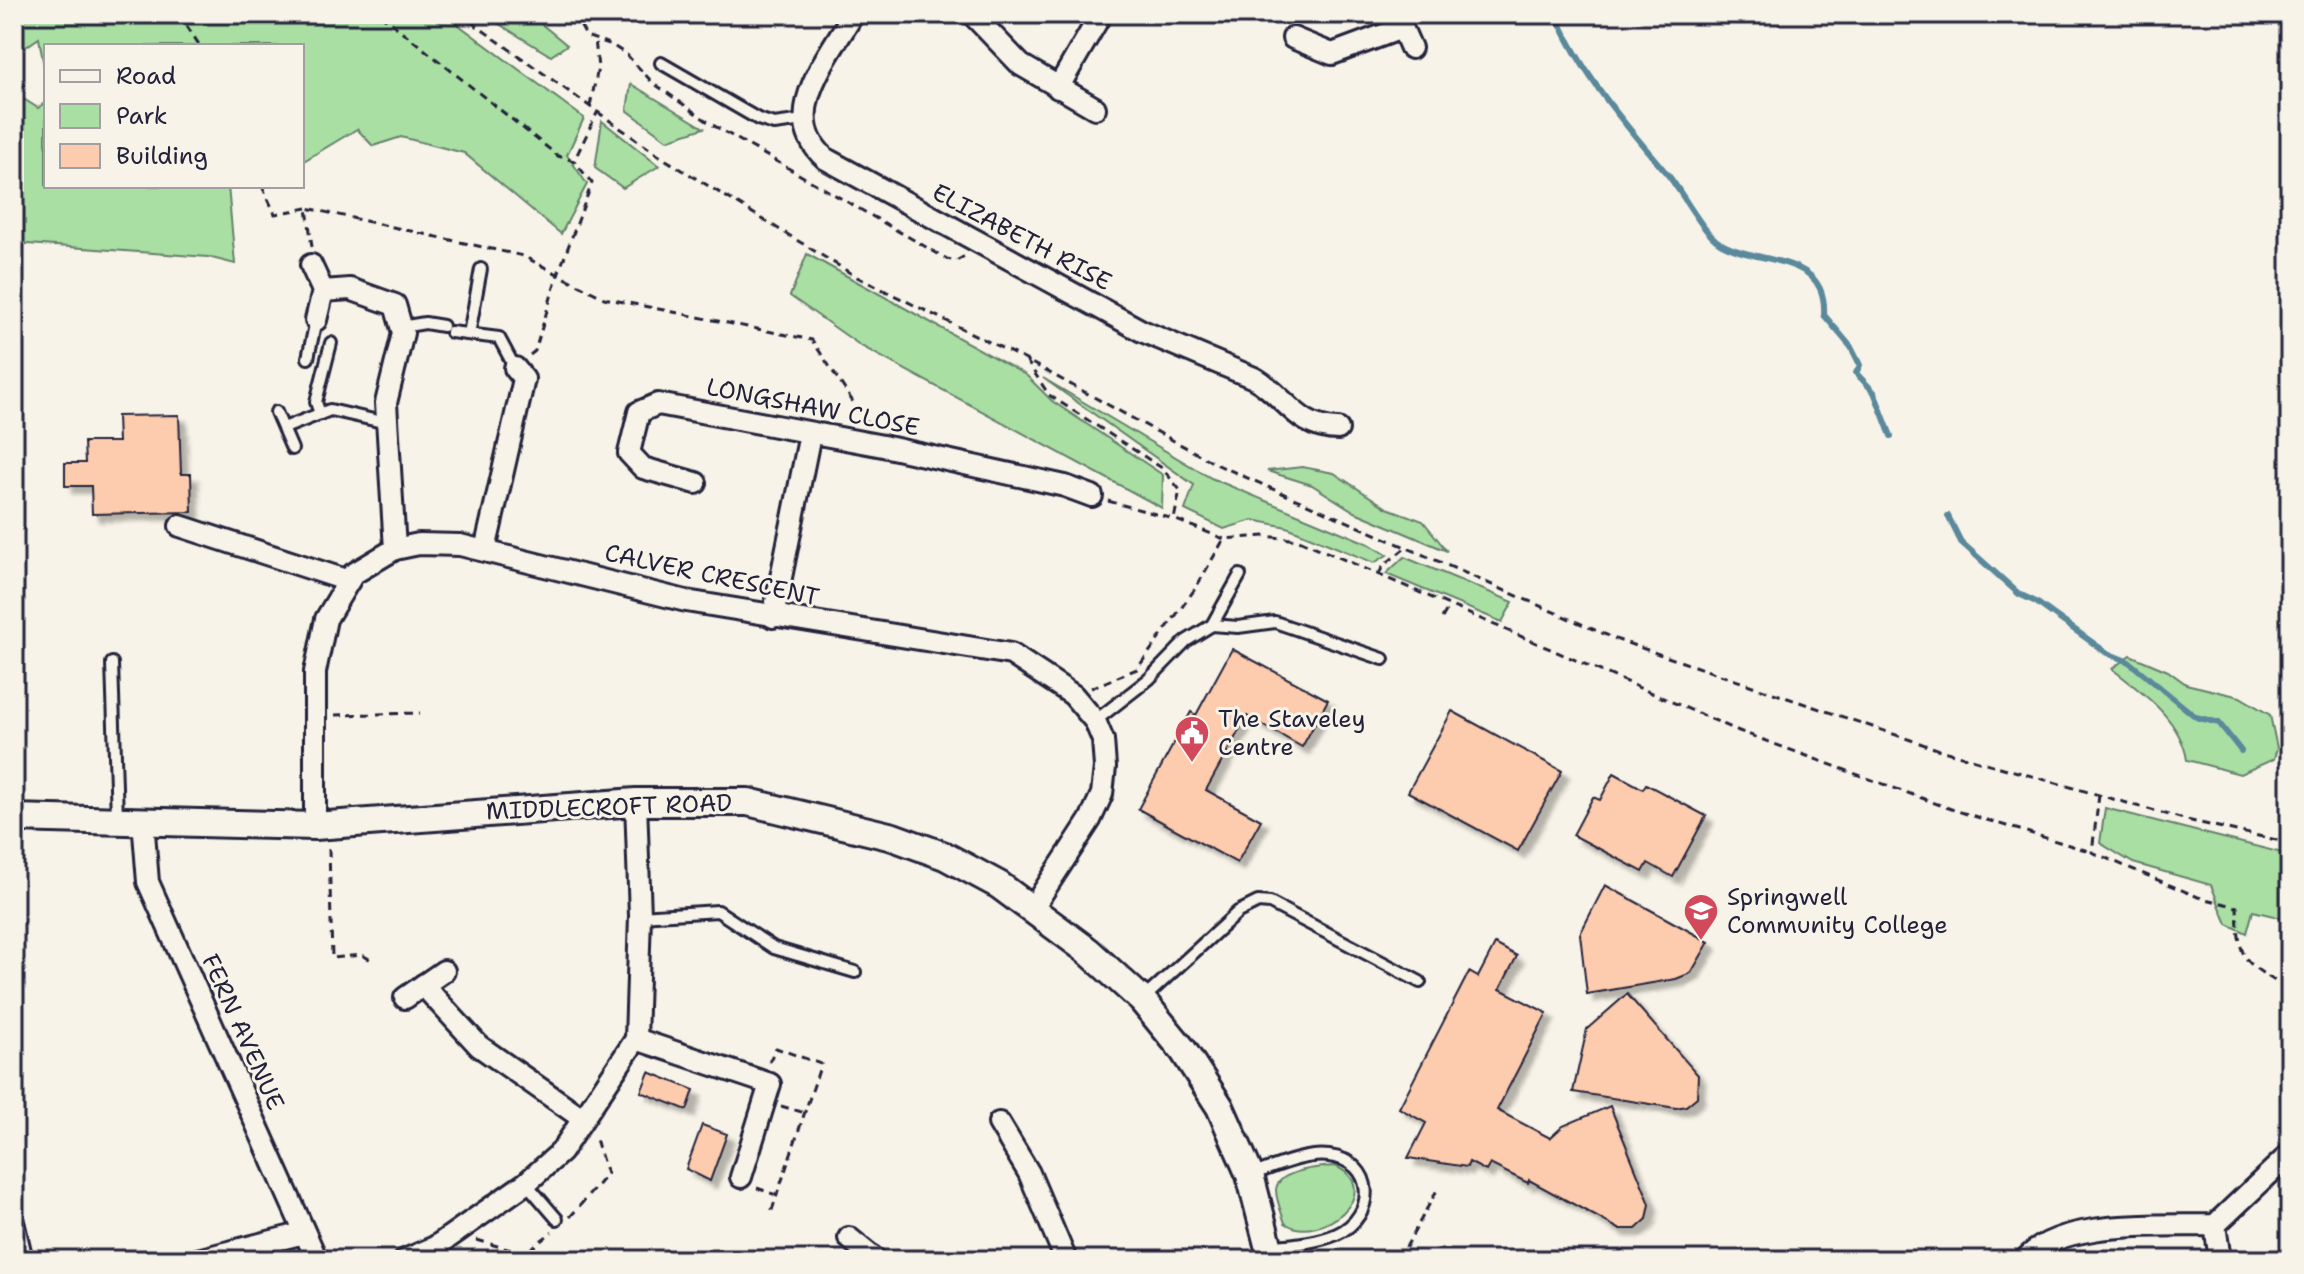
<svg xmlns="http://www.w3.org/2000/svg" width="2304" height="1274" viewBox="0 0 2304 1274" font-family="'Shantell Sans',sans-serif">
	<style>
		.green { fill: #a9dfa2; stroke: #66806e; stroke-width: 2 }
		.lines { fill: none; stroke-linecap: round; stroke-linejoin: round }
		.stream { stroke: #5a899c; stroke-width: 6 }
		.building { fill: #fdcbad; stroke: #22223b; stroke-width: 2; filter: url(#shadow) }
		.service-casing { stroke: #22223b; stroke-width: 16 }
		.minor-casing { stroke: #22223b; stroke-width: 26 }
		.tertiary-casing { stroke: #22223b; stroke-width: 32 }
		.path { stroke: #22223b; stroke-width: 3; stroke-dasharray: 8 6; stroke-linecap: butt }
		.service { stroke: #f7f3e8; stroke-width: 10 }
		.minor { stroke: #f7f3e8; stroke-width: 20 }
		.tertiary { stroke: #f7f3e8; stroke-width: 26 }
		.labels { text-anchor: middle; dominant-baseline: central; stroke-width: 6; stroke-linejoin: round; paint-order: stroke }
		.street-label { font-size: 24px; fill: #22223b; stroke: #f7f3e8 }
		.poi-label { font-size: 24px; fill: #22223b; stroke: #f7f3e8; text-anchor: start }
	</style>
	<defs>
		<filter id="shadow"><feDropShadow dx="7" dy="7" stdDeviation="2" flood-color="#0004"/></filter>
	</defs>
	<rect width="100%" height="100%" fill="#f7f3e8"/>
	<filter id="ink" filterUnits="userSpaceOnUse"><feTurbulence type="fractalNoise" baseFrequency=".0125" numOctaves="2"/><feDisplacementMap in="SourceGraphic" scale="16" xChannelSelector="R" yChannelSelector="G"/><feConvolveMatrix kernelMatrix="1 2 1 2 8 2 1 2 1" color-interpolation-filters="sRGB"/></filter>
	<g filter="url(#ink)">
		<g class="green">
			<path d="M 14,14 L 444,14 L 584,118 L 567,155 L 587,184 L 561,234 L 464,153 L 401,137 L 373,146 L 357,129 L 302,162 L 302,46 L 46,46 L 46,78 L 39,38 L 14,55 Z"/>
			<path d="M 483,14 L 529,14 L 567,45 L 551,56 Z"/>
			<path d="M 631,84 L 704,128 L 667,140 L 627,110 Z"/>
			<path d="M 14,93 L 38,108 L 46,102 L 46,186 L 228,186 L 235,264 L 208,257 L 14,243 Z"/>
			<path d="M 602,121 L 659,166 L 623,188 L 595,168 Z"/>
			<path d="M 807,254 L 1026,375 L 1052,401 L 1163,475 L 1162,508 L 861,346 L 790,296 Z"/>
			<path d="M 1043,378 L 1211,478 L 1369,544 L 1387,555 L 1374,563 L 1287,527 L 1253,520 L 1224,529 L 1185,510 L 1194,485 Z"/>
			<path d="M 1302,467 L 1334,473 L 1387,508 L 1423,521 L 1447,551 L 1355,512 L 1312,485 L 1267,471 Z"/>
			<path d="M 1404,557 L 1513,602 L 1502,622 L 1386,574 Z"/>
			<path d="M 2130,655 L 2168,671 L 2186,684 L 2240,697 L 2270,715 L 2277,748 L 2274,759 L 2240,774 L 2187,760 C 2181,720 2143,693 2112,669 Z"/>
			<path d="M 2105,808 L 2290,855 L 2290,920 L 2253,911 L 2247,933 L 2227,924 L 2211,885 L 2133,863 L 2100,843 Z"/>
			<path d="M 1335,1166 C 1389,1190 1319,1247 1285,1223 C 1282,1214 1276,1200 1276,1190 C 1277,1170 1320,1167 1335,1166 Z"/>
		</g>
		<g class="lines">
			<g class="stream">
				<path d="M 1556,14 C 1581,74 1627,127 1668,175 C 1682,192 1702,232 1720,243 C 1759,266 1828,252 1824,315 L 1851,347 L 1860,365 L 1856,373 L 1874,392 L 1891,436"/>
				<path d="M 1948,516 L 1961,542 L 2019,594 L 2036,602 L 2107,653 L 2129,662 L 2196,717 L 2219,723 L 2241,751"/>
			</g>
		</g>
		<g class="building">
			<path d="M 179,415 L 181,474 L 191,474 L 192,512 L 92,514 L 91,486 L 65,486 L 65,463 L 85,463 L 84,442 L 118,442 L 117,416 Z"/>
			<path d="M 1232,649 L 1328,700 L 1302,747 L 1247,716 L 1206,790 L 1261,820 L 1237,863 L 1138,809 L 1191,712 L 1196,715 Z"/>
			<path d="M 1452,711 L 1562,771 L 1518,851 L 1408,792 Z"/>
			<path d="M 1614,773 L 1643,789 L 1646,784 L 1706,816 L 1673,877 L 1648,863 L 1643,872 L 1573,835 L 1593,797 L 1600,800 Z"/>
			<path d="M 1605,885 L 1709,942 L 1691,973 L 1676,979 L 1587,994 L 1580,934 Z"/>
			<path d="M 1495,944 L 1517,956 L 1500,989 L 1547,1013 L 1497,1110 L 1550,1138 L 1563,1126 L 1610,1106 L 1650,1204 L 1647,1219 L 1636,1229 L 1619,1229 L 1529,1180 L 1528,1183 L 1490,1164 L 1486,1171 L 1469,1162 L 1467,1167 L 1408,1158 L 1426,1123 L 1399,1108 L 1469,972 L 1478,977 Z"/>
			<path d="M 1627,994 L 1698,1075 L 1697,1097 L 1686,1106 L 1676,1108 L 1573,1092 L 1587,1029 Z"/>
			<path d="M 649,1072 L 694,1090 L 687,1110 L 641,1092 Z"/>
			<path d="M 702,1125 L 727,1134 L 710,1181 L 686,1169 Z"/>
		</g>
		<g class="lines">
			<defs>
				<g id="service">
					<path d="M 661,63 L 758,119 L 774,124 L 804,120"/>
					<path d="M 401,327 L 425,323 L 443,326"/>
					<path d="M 451,332 L 499,338 L 515,368"/>
					<path d="M 469,334 L 481,269"/>
					<path d="M 308,358 L 316,320"/>
					<path d="M 276,412 L 292,449"/>
					<path d="M 320,414 L 316,402 L 331,343"/>
					<path d="M 284,428 L 330,410 L 387,423"/>
					<path d="M 1212,625 L 1238,627 L 1275,622 L 1383,659"/>
					<path d="M 112,663 L 117,818"/>
					<path d="M 1095,721 L 1149,679 L 1186,641 L 1212,625 L 1240,575"/>
					<path d="M 640,916 L 718,911 L 774,948 L 855,972"/>
					<path d="M 1143,999 L 1238,912 L 1258,902 L 1270,903 L 1420,982"/>
					<path d="M 1251,1175 C 1274,1167 1304,1153 1329,1156 C 1376,1161 1377,1216 1337,1234 C 1318,1242 1291,1245 1270,1246"/>
					<path d="M 526,1183 L 557,1219"/>
				</g>
				<g id="minor">
					<path d="M 853,14 C 828,58 777,116 826,159 L 1142,331 L 1254,378 C 1285,395 1297,429 1338,429"/>
					<path d="M 972,14 L 1021,65 L 1095,108"/>
					<path d="M 1396,14 L 1411,48"/>
					<path d="M 1293,38 L 1332,54 L 1402,28"/>
					<path d="M 1058,88 L 1101,14"/>
					<path d="M 311,265 L 323,291 L 316,320"/>
					<path d="M 323,291 L 350,289 L 395,305 L 403,333 L 386,403 L 395,549"/>
					<path d="M 696,483 L 643,468 L 629,453 L 639,412 L 658,404 L 883,446 L 1065,486 L 1092,496"/>
					<path d="M 180,526 L 349,581"/>
					<path d="M 485,550 L 524,379 L 515,368"/>
					<path d="M 773,617 L 810,434"/>
					<path d="M 143,820 L 148,882 L 317,1260"/>
					<path d="M 315,826 L 315,672 L 326,619 L 353,574 L 395,549 L 419,544 L 460,545 L 686,601 L 1011,654 L 1073,695 L 1095,721 L 1103,740 L 1105,767 L 1102,794 L 1090,820 L 1032,909"/>
					<path d="M 423,985 L 479,1046 L 582,1118"/>
					<path d="M 405,998 L 444,971"/>
					<path d="M 636,1039 L 770,1084 L 741,1177"/>
					<path d="M 999,1123 L 1029,1173 L 1066,1260"/>
					<path d="M 2215,1225 L 2220,1260"/>
					<path d="M 14,1226 L 22,1260"/>
					<path d="M 849,1238 L 876,1260"/>
					<path d="M 197,1260 L 304,1233"/>
					<path d="M 405,1260 L 435,1247 L 526,1183 L 561,1152 L 636,1039 L 640,916 L 636,802"/>
					<path d="M 2025,1260 C 2061,1218 2163,1227 2215,1225 L 2290,1154"/>
				</g>
				<path id="tertiary" d="M 14,818 L 315,826 L 636,802 L 748,802 L 893,837 L 945,856 L 999,885 L 1088,951 L 1142,1000 L 1183,1050 L 1220,1107 L 1250,1175 L 1272,1260"/>
			</defs>
			<use href="#service" class="service-casing"/>
			<use href="#minor" class="minor-casing"/>
			<use href="#tertiary" class="tertiary-casing"/>
			<g class="path">
				<path d="M 179,14 L 200,46"/>
				<path d="M 380,14 L 558,156 L 574,161 L 598,111"/>
				<path d="M 460,14 L 658,155 L 857,277 L 1026,360 L 1218,465 L 1618,640 L 1940,750 L 2187,820 L 2290,843"/>
				<path d="M 574,14 L 586,36 L 612,45 L 627,55 L 652,82 L 711,124 L 947,259 L 956,261 L 965,256"/>
				<path d="M 590,106 L 598,68 L 595,39"/>
				<path d="M 262,186 L 275,214 L 307,208"/>
				<path d="M 312,247 L 307,208 L 523,256 L 604,298 L 812,340 L 867,423"/>
				<path d="M 530,355 L 535,351 L 557,277 L 592,183 L 574,161"/>
				<path d="M 1026,360 L 1049,395 L 1162,468 L 1180,490 L 1174,519 L 1224,539 L 1265,536 L 1299,540 L 1739,731 L 1954,810 L 2092,852"/>
				<path d="M 1108,501 L 1174,519"/>
				<path d="M 1379,574 L 1383,566 L 1404,549"/>
				<path d="M 1442,618 L 1449,606"/>
				<path d="M 1091,688 L 1137,669 L 1195,589 L 1224,539"/>
				<path d="M 335,715 L 420,713"/>
				<path d="M 2099,795 L 2092,852 L 2198,897 L 2237,907 C 2239,964 2243,961 2290,990"/>
				<path d="M 329,849 L 332,958 L 362,955 L 373,961"/>
				<path d="M 769,1062 L 776,1048 L 821,1064 L 770,1216"/>
				<path d="M 781,1106 L 805,1113"/>
				<path d="M 757,1188 L 776,1195"/>
				<path d="M 570,1217 L 607,1174 L 595,1136"/>
				<path d="M 477,1240 L 524,1254 L 552,1232"/>
				<path d="M 1399,1260 L 1437,1190"/>
			</g>
			<use href="#service" class="service"/>
			<use href="#minor" class="minor"/>
			<use href="#tertiary" class="tertiary"/>
		</g>
	</g>
	<defs>
		<symbol id="civic-pin" viewBox="-11 -11 22 30"><path d="M0 17L-7.5 6A9.5 9.5 0 1 1 7.5 6Z" fill="#d1495b" stroke="#f7f3e8"/><path d="M-.6-6.5H3V-4.5H.6V-3L4-1V1h2V6H-6V1h2V-1L-.6-3ZM-1.2 2.5V6h2.4V2.5Z" fill="#fff"/></symbol>
		<symbol id="school-pin" viewBox="-11 -11 22 30"><path d="M0 17L-7.5 6A9.5 9.5 0 1 1 7.5 6Z" fill="#d1495b" stroke="#f7f3e8"/><path d="M0-5L7-2L0 1L-7-2ZM-4 1L0 2.5L4 1V4Q0 6-4 4Z" fill="#fff"/></symbol>
	</defs>
	<g fill-rule="evenodd">
		<use href="#civic-pin" x="1172" y="713" width="40" height="54"/>
		<use href="#school-pin" x="1681" y="891" width="40" height="54"/>
	</g>
	<g class="labels">
		<g class="street-label">
			<text transform="translate(1022 237) rotate(28)">ELIZABETH RISE</text>
			<text transform="translate(813 407) rotate(11)">LONGSHAW CLOSE</text>
			<text transform="translate(712 575) rotate(12)">CALVER CRESCENT</text>
			<text transform="translate(609 807) rotate(-2)">MIDDLECROFT ROAD</text>
			<text transform="translate(243 1032) rotate(66)">FERN AVENUE</text>
		</g>
		<g class="poi-label">
			<text x="1218" y="719">The Staveley<tspan x="1218" dy="28">Centre</tspan></text>
			<text x="1727" y="897">Springwell<tspan x="1727" dy="28">Community College</tspan></text>
		</g>
	</g>
	<rect width="2304" height="1274" fill="none" stroke="#f7f3e8" stroke-width="48"/>
	<rect x="24" y="24" width="2256" height="1226" fill="none" stroke="#22223b" stroke-width="3" filter="url(#ink)"/>
	<rect x="44" y="44" width="260" height="144" fill="#f7f3e8" stroke="#a29fa3" stroke-width="2"/>
	<rect x="60" y="70" width="40" height="12" fill="#f7f3e8" stroke="#a29fa3" stroke-width="2"/>
	<text x="116" y="84" font-size="24" fill="#22223b">Road</text>
	<rect x="60" y="104" width="40" height="24" fill="#a9dfa2" stroke="#a29fa3" stroke-width="2"/>
	<text x="116" y="124" font-size="24" fill="#22223b">Park</text>
	<rect x="60" y="144" width="40" height="24" fill="#fdcbad" stroke="#a29fa3" stroke-width="2"/>
	<text x="116" y="164" font-size="24" fill="#22223b">Building</text>
</svg>
